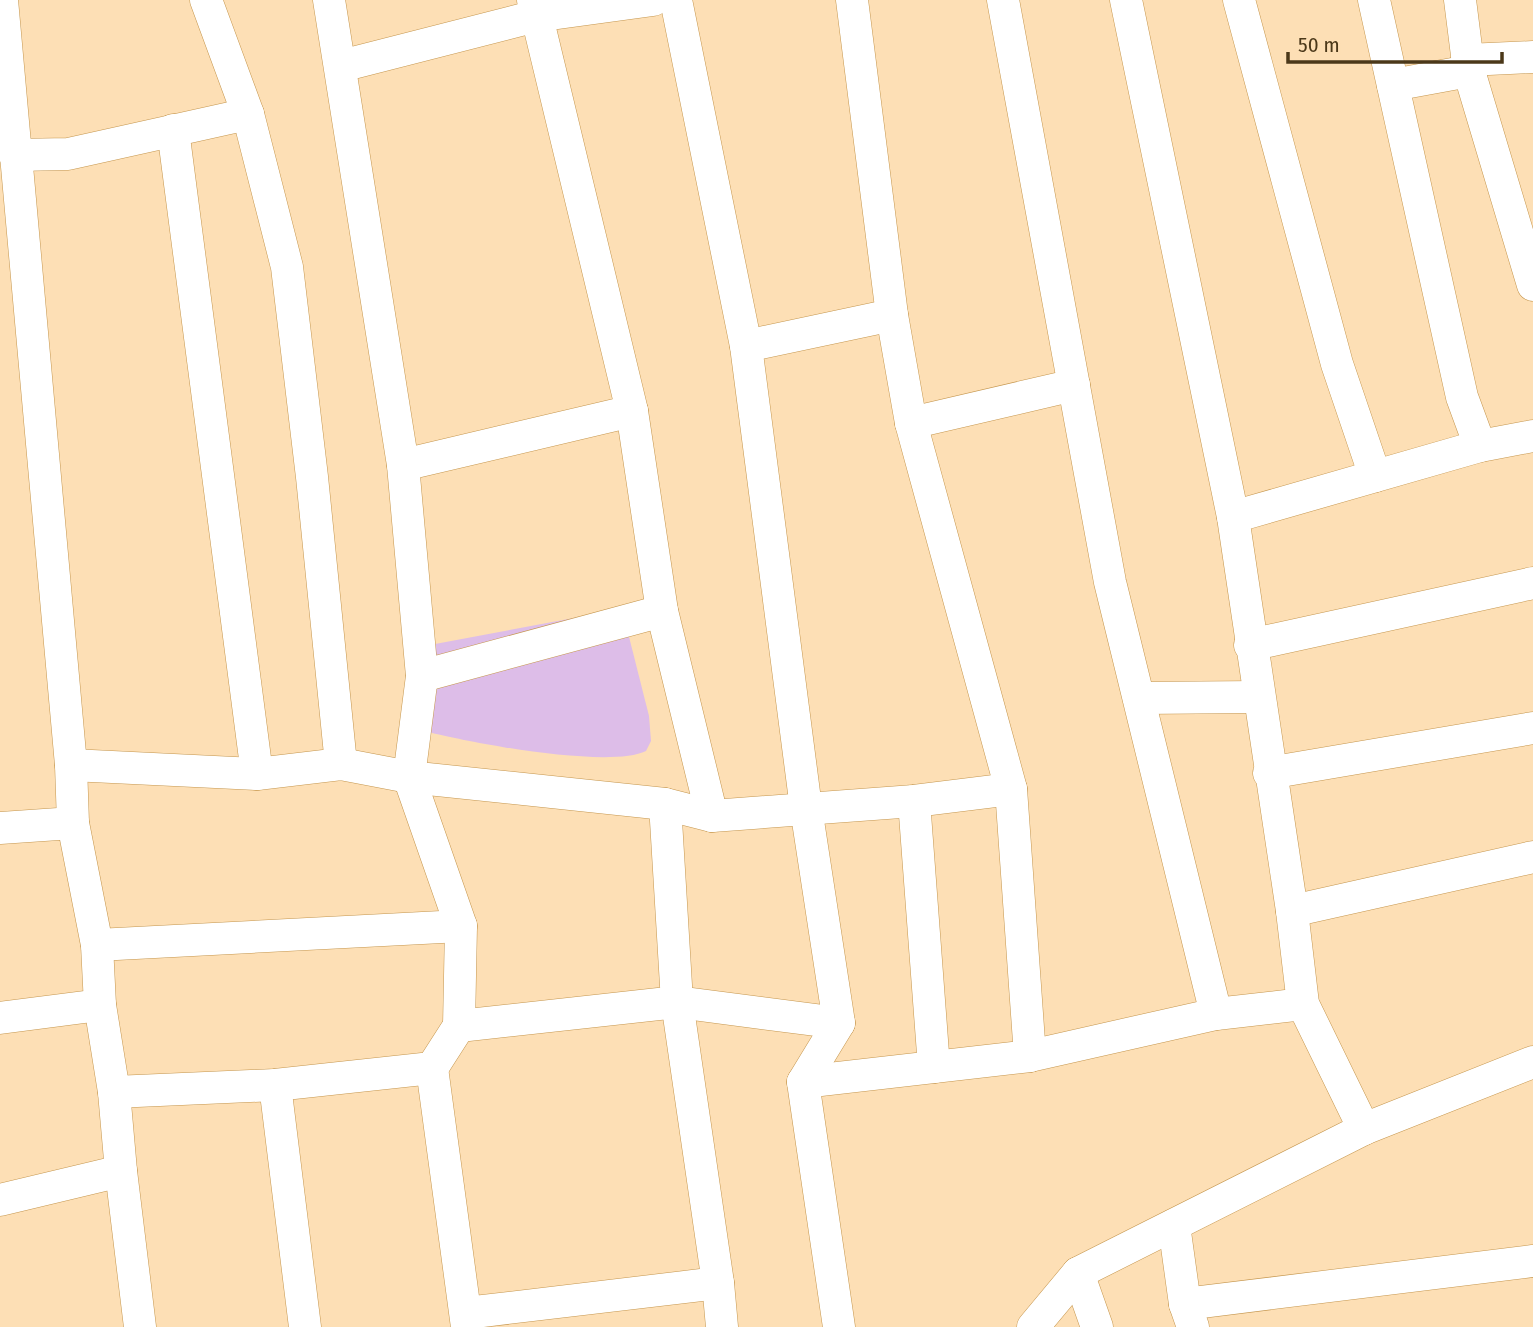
<svg xmlns="http://www.w3.org/2000/svg" width="1533" height="1327" viewBox="0 0 1533 1327" font-family="'Fira Sans Condensed',sans-serif">
	<style>
		.green { fill: #ddbde8 }
		.lines { fill: none; stroke-linecap: round; stroke-linejoin: round }
		.minor-casing { stroke: #c5964d; stroke-width: 33 }
		.minor { stroke: #fff; stroke-width: 32 }
	</style>
	<rect width="100%" height="100%" fill="#fddfb5"/>
	<path class="green" d="M 622,609 L 649,716 L 651,741 L 646,751 C 609,769 472,743 428,732 L 419,647 Z"/>
	<g class="lines">
		<defs>
			<g id="minor">
				<path d="M 2,0 L 71,765 L 73,823 L 97,945 L 100,1005 L 114,1092 L 121,1171 L 140,1327"/>
				<path d="M 206,0 L 248,114 L 287,267 L 312,477 L 341,764"/>
				<path d="M 329,0 L 403,465 L 422,676 L 409,777 L 461,926 L 459,1026"/>
				<path d="M 533,0 L 632,411 L 662,611 L 712,816"/>
				<path d="M 676,0 L 746,346 L 806,808 L 839,1023 L 803,1082 L 839,1327"/>
				<path d="M 852,0 L 892,315 L 911,423 L 1011,789 L 1030,1056"/>
				<path d="M 1003,0 L 1110,582 L 1216,1014"/>
				<path d="M 1126,0 L 1233,517 L 1292,911 L 1303,1004 L 1364,1129"/>
				<path d="M 1239,0 L 1337,364 L 1375,476"/>
				<path d="M 1374,0 L 1462,397 L 1480,446"/>
				<path d="M 1460,0 L 1469,71 L 1533,285"/>
				<path d="M 1467,60 L 1533,57"/>
				<path d="M 341,66 L 536,16 L 653,0"/>
				<path d="M 1393,85 L 1469,71"/>
				<path d="M 173,130 L 257,774"/>
				<path d="M 15,155 L 68,154 L 248,114"/>
				<path d="M 746,346 L 892,315"/>
				<path d="M 911,423 L 1074,385"/>
				<path d="M 403,465 L 632,411"/>
				<path d="M 1233,517 L 1480,446 L 1533,436"/>
				<path d="M 1250,645 L 1533,583"/>
				<path d="M 422,676 L 662,611"/>
				<path d="M 1139,698 L 1258,697"/>
				<path d="M 71,765 L 257,774 L 341,764 L 409,777 L 665,804 L 712,816 L 914,801 L 1011,789"/>
				<path d="M 1269,773 L 1533,728"/>
				<path d="M 914,801 L 934,1067"/>
				<path d="M 665,804 L 677,1002 L 718,1283 L 722,1327"/>
				<path d="M 0,828 L 73,823"/>
				<path d="M 1292,911 L 1533,857"/>
				<path d="M 97,945 L 461,926"/>
				<path d="M 0,1018 L 100,1005"/>
				<path d="M 432,1068 L 467,1327"/>
				<path d="M 803,1082 L 1030,1056 L 1216,1014 L 1303,1004"/>
				<path d="M 275,1085 L 305,1327"/>
				<path d="M 114,1092 L 275,1085 L 432,1068 L 459,1026 L 677,1002 L 839,1023"/>
				<path d="M 0,1200 L 121,1171"/>
				<path d="M 1174,1225 L 1185,1304 L 1193,1327"/>
				<path d="M 1078,1273 L 1097,1327"/>
				<path d="M 1185,1304 L 1533,1261"/>
				<path d="M 466,1313 L 718,1283"/>
				<path d="M 1033,1327 L 1078,1273 L 1364,1129 L 1533,1062"/>
			</g>
		</defs>
		<use href="#minor" class="minor-casing"/>
		<use href="#minor" class="minor"/>
	</g>
	<path d="M1288 52v10h214v-10" fill="none" stroke="#4b3819" stroke-width="3.5"/>
	<text x="1298" y="52" font-size="21" fill="#4b3819" stroke="#fddfb5" stroke-width="5" paint-order="stroke">50 m</text>
</svg>
